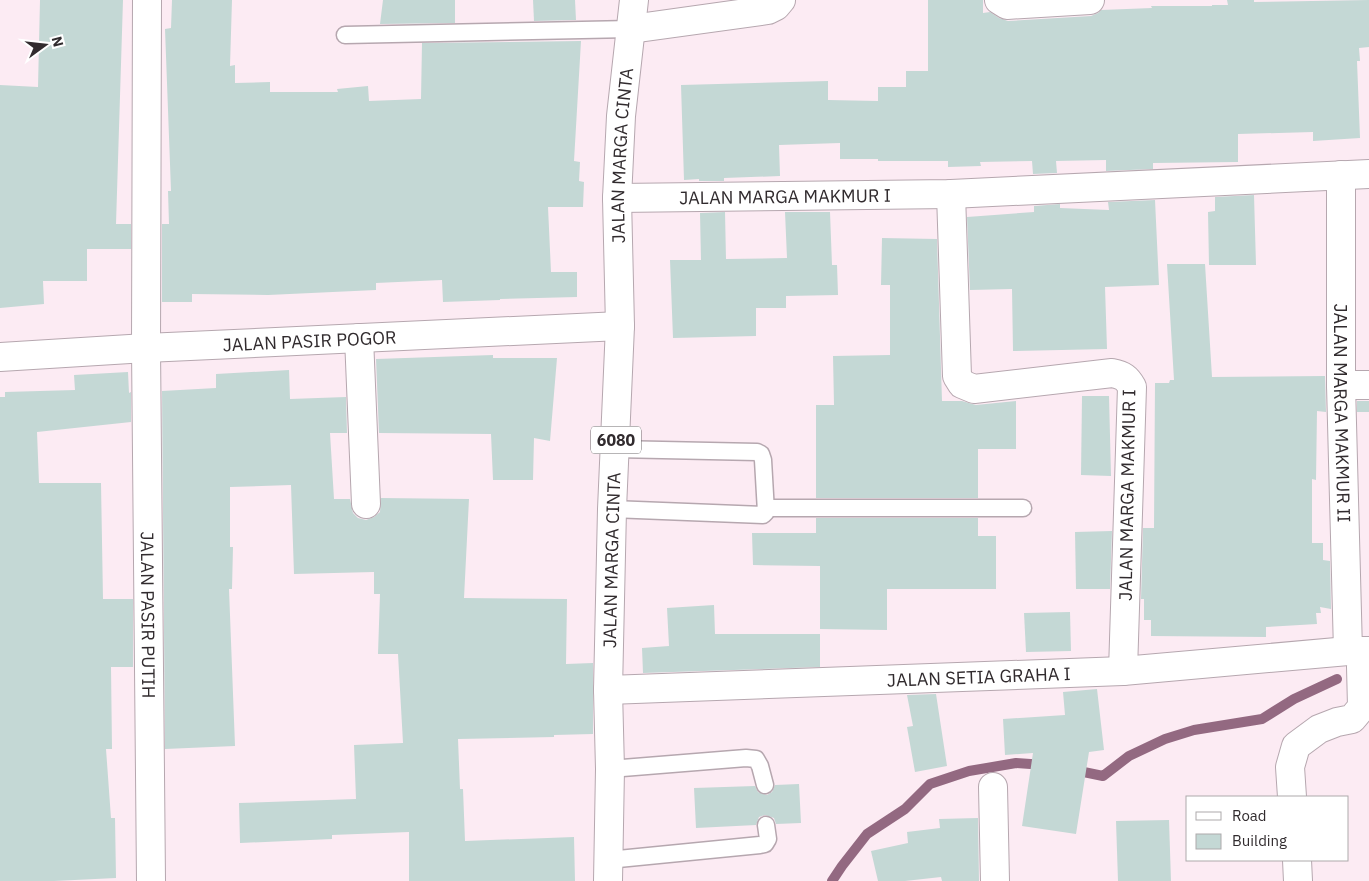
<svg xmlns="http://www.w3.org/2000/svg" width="1369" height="881" viewBox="0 0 1369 881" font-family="'IBM Plex Sans',sans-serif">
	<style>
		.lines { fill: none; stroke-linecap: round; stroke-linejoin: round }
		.stream { stroke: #936981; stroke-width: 10 }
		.building { fill: #c4d8d5 }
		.lane-casing { stroke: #b6a7af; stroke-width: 19 }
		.street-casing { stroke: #b6a7af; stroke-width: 30 }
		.secondary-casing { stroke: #b6a7af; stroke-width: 30 }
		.primary-casing { stroke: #b6a7af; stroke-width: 30 }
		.lane { stroke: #fff; stroke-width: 16 }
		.street { stroke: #fff; stroke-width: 28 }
		.secondary { stroke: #fff; stroke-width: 28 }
		.primary { stroke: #fff; stroke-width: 28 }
		.labels { text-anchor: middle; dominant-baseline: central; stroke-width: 4; stroke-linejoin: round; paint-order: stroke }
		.shield { fill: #fff; stroke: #6f6b6d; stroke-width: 1 }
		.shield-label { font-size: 16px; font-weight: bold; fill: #312b2e }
		.street-label { font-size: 18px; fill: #312b2e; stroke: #fff }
	</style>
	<rect width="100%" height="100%" fill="#fcebf3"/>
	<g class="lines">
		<g class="stream">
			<path d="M 1074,770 L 1103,776 L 1129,756 L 1165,739 L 1194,730 L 1262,719 L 1294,699 L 1337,679"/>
			<path d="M 832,881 L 842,866 L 867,834 L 905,809 L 930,784 L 969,771 L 1016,763 L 1045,765"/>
		</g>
	</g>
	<g class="building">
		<path d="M 40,0 L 123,0 L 116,224 L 131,224 L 131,249 L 87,249 L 87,281 L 43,281 L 44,304 L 0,308 L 0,85 L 38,87 Z"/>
		<path d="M 172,0 L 232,0 L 230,66 L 235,65 L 235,83 L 270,82 L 270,92 L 338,92 L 337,89 L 368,86 L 369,101 L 421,99 L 422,43 L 581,41 L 574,161 L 580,162 L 579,181 L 584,182 L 583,207 L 548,207 L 551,272 L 577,272 L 577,297 L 500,299 L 500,300 L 443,302 L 442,280 L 376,283 L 376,290 L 268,295 L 192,294 L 192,302 L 162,302 L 162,224 L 169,224 L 168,191 L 171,191 L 165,29 L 171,28 Z"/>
		<path d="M 383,0 L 455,0 L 455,23 L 380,24 Z"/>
		<path d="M 533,0 L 575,0 L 576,20 L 534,21 Z"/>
		<path d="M 928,0 L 983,0 L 983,13 L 990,12 L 999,18 L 1008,21 L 1091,16 L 1098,13 L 1101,10 L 1152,8 L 1151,6 L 1212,6 L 1212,5 L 1228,5 L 1227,0 L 1254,0 L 1254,2 L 1369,0 L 1369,47 L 1359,48 L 1360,61 L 1357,61 L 1360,138 L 1313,141 L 1313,132 L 1238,134 L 1238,162 L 1153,163 L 1153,169 L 1106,171 L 1106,160 L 1056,161 L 1057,173 L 1033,174 L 1032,161 L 980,162 L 981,166 L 948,167 L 948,161 L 878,161 L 878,159 L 840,159 L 840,143 L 779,145 L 780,176 L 724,178 L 724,181 L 699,181 L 699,179 L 684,180 L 681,85 L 828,81 L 828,100 L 878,101 L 878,87 L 906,87 L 906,71 L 928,71 Z"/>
		<path d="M 1254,195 L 1256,265 L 1209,265 L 1208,212 L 1215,211 L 1215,197 Z"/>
		<path d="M 1155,200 L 1159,285 L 1105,287 L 1107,349 L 1013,351 L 1012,289 L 970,290 L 967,217 L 1034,212 L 1034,206 L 1060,204 L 1060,208 L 1109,210 L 1108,202 Z"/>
		<path d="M 725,212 L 726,259 L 787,258 L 785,212 L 830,212 L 832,265 L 837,265 L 838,295 L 786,296 L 786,308 L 756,308 L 756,336 L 673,338 L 670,260 L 701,260 L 700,213 Z"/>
		<path d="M 882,238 L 937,239 L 942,401 L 962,401 L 976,405 L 1016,401 L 1016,449 L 978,449 L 978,498 L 816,498 L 816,405 L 834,405 L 833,356 L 890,355 L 890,285 L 881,285 Z"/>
		<path d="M 1167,264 L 1205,264 L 1212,377 L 1325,376 L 1326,412 L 1317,411 L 1316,480 L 1312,479 L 1312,543 L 1323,543 L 1323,560 L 1330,561 L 1331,609 L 1320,607 L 1321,613 L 1316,613 L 1317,624 L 1266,627 L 1266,637 L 1151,636 L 1151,620 L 1144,620 L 1144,599 L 1141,599 L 1143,528 L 1154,528 L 1155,383 L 1169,383 L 1170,380 L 1174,380 Z"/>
		<path d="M 493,355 L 493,358 L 557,358 L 550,441 L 534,438 L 533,480 L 493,480 L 491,434 L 379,433 L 376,359 Z"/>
		<path d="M 289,370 L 290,399 L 346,397 L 347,433 L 330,433 L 334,499 L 350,499 L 353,513 L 358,518 L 366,520 L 374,517 L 380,512 L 381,498 L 469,499 L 464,598 L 567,599 L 566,664 L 593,663 L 593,734 L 554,735 L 554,737 L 458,739 L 460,789 L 463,789 L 465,841 L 574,837 L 575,881 L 409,881 L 409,832 L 332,835 L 332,839 L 240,843 L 239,803 L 356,799 L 354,745 L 403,743 L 398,654 L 378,654 L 380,594 L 374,594 L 374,572 L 294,574 L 291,485 L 230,487 L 230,547 L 233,547 L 232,589 L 229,589 L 235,746 L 165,749 L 162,391 L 216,388 L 216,374 Z"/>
		<path d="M 128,372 L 129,393 L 131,392 L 131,422 L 37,432 L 39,483 L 101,483 L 103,599 L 133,599 L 133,667 L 111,667 L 112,749 L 106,749 L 111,818 L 115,818 L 116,878 L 54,881 L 0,881 L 0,397 L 5,397 L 5,392 L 75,390 L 74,375 Z"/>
		<path d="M 1082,396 L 1109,396 L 1111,476 L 1081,475 Z"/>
		<rect x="1357" y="401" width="12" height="11"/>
		<path d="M 816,518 L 978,518 L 978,536 L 996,536 L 996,589 L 887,589 L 887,630 L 820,629 L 820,566 L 753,565 L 752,533 L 816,533 Z"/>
		<path d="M 1112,531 L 1110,589 L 1076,589 L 1075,532 Z"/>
		<path d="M 714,605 L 715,634 L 820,634 L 820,667 L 643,673 L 642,648 L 669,646 L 667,608 Z"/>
		<path d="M 1070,612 L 1071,651 L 1026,652 L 1024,613 Z"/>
		<path d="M 1097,689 L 1104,750 L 1089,752 L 1076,834 L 1022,826 L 1033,753 L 1005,755 L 1003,719 L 1065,715 L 1063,692 Z"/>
		<path d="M 936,694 L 947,766 L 915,772 L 907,727 L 913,726 L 907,695 Z"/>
		<path d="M 799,784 L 801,823 L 776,824 L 774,818 L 765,815 L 759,817 L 756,825 L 696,828 L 694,788 L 755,786 L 758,792 L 767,795 L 772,792 L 775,785 Z"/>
		<path d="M 978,818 L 979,881 L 942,881 L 941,877 L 905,881 L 878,881 L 871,851 L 908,843 L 907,832 L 940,828 L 939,819 Z"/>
		<path d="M 1169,820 L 1171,881 L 1118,881 L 1116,821 Z"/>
	</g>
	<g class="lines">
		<defs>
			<g id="lane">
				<path d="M 345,35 L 631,29"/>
				<path d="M 766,508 L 1023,508"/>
				<path d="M 612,509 L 763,515 L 766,512 L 763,460 L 761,454 L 757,452 L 615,449"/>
				<path d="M 610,769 L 746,758 L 756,759 L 760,766 L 765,785"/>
				<path d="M 608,860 L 760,845 L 765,844 L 768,839 L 766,825"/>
			</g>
			<g id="street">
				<path id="s1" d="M 147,0 L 146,348 L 151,881"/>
				<path d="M 999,0 L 1007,5 L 1090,0"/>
				<path id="s2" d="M 1341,175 L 1341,385 L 1348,651"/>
				<path d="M 951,194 L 957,376 L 962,384 L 974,389 L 1112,373 C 1123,375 1127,378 1132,387 L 1123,671"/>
				<path id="s3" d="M 617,198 L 951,194 L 1369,174"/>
				<path d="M 359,338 L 366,504"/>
				<path id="s4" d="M 0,357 L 146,348 L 620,326"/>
				<path d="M 1341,385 L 1369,385"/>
				<path id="s5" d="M 608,690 L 1123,671 L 1348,651 L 1369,651"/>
				<path d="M 993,787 L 995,881"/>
				<path d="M 1292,797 L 1290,767 L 1296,746 L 1319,729 L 1337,722 L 1352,719 L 1362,707 L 1361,667 L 1363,651"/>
				<path d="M 1297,860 L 1298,881"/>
			</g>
			<path id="secondary" d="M 631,29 L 768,10 L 776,6 L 781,0"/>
			<g id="primary">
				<path id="s6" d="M 608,881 L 610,769 L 608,690 L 612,509 L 620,326 L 617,198 L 621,116 L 634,0"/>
			</g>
		</defs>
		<use href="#lane" class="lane-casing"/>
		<use href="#street" class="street-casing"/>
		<use href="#secondary" class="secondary-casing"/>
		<use href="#primary" class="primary-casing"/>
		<use href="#lane" class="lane"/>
		<use href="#street" class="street"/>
		<use href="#secondary" class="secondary"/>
		<use href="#primary" class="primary"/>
	</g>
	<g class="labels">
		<rect class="shield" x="591" y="426.5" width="50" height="27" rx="4"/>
		<g class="shield-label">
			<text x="616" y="440">6080</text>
		</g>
		<g class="street-label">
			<text stroke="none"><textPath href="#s6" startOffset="726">JALAN MARGA CINTA</textPath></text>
			<text stroke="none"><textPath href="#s3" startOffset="168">JALAN MARGA MAKMUR I</textPath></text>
			<text stroke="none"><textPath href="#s4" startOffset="310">JALAN PASIR POGOR</textPath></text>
			<text stroke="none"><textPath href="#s2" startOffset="238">JALAN MARGA MAKMUR II</textPath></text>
			<text transform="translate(1127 495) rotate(-89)">JALAN MARGA MAKMUR I</text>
			<text stroke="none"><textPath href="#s6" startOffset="321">JALAN MARGA CINTA</textPath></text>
			<text stroke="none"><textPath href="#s1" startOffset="615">JALAN PASIR PUTIH</textPath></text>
			<text stroke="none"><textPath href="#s5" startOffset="371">JALAN SETIA GRAHA I</textPath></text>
		</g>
	</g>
	<rect x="1186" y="796" width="162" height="65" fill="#ffffff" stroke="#adaaab"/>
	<rect x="1196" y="812" width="25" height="8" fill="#ffffff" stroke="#adaaab"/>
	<text x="1232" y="821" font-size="15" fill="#312b2e">Road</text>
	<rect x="1196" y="834" width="25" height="15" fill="#c4d8d5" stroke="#adaaab"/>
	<text x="1232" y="846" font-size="15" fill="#312b2e">Building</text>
	<g transform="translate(45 45) rotate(75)" stroke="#ffffff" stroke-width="4" paint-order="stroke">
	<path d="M0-4L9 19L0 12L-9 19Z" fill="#312b2e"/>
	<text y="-8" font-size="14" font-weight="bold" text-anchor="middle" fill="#312b2e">N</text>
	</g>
</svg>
